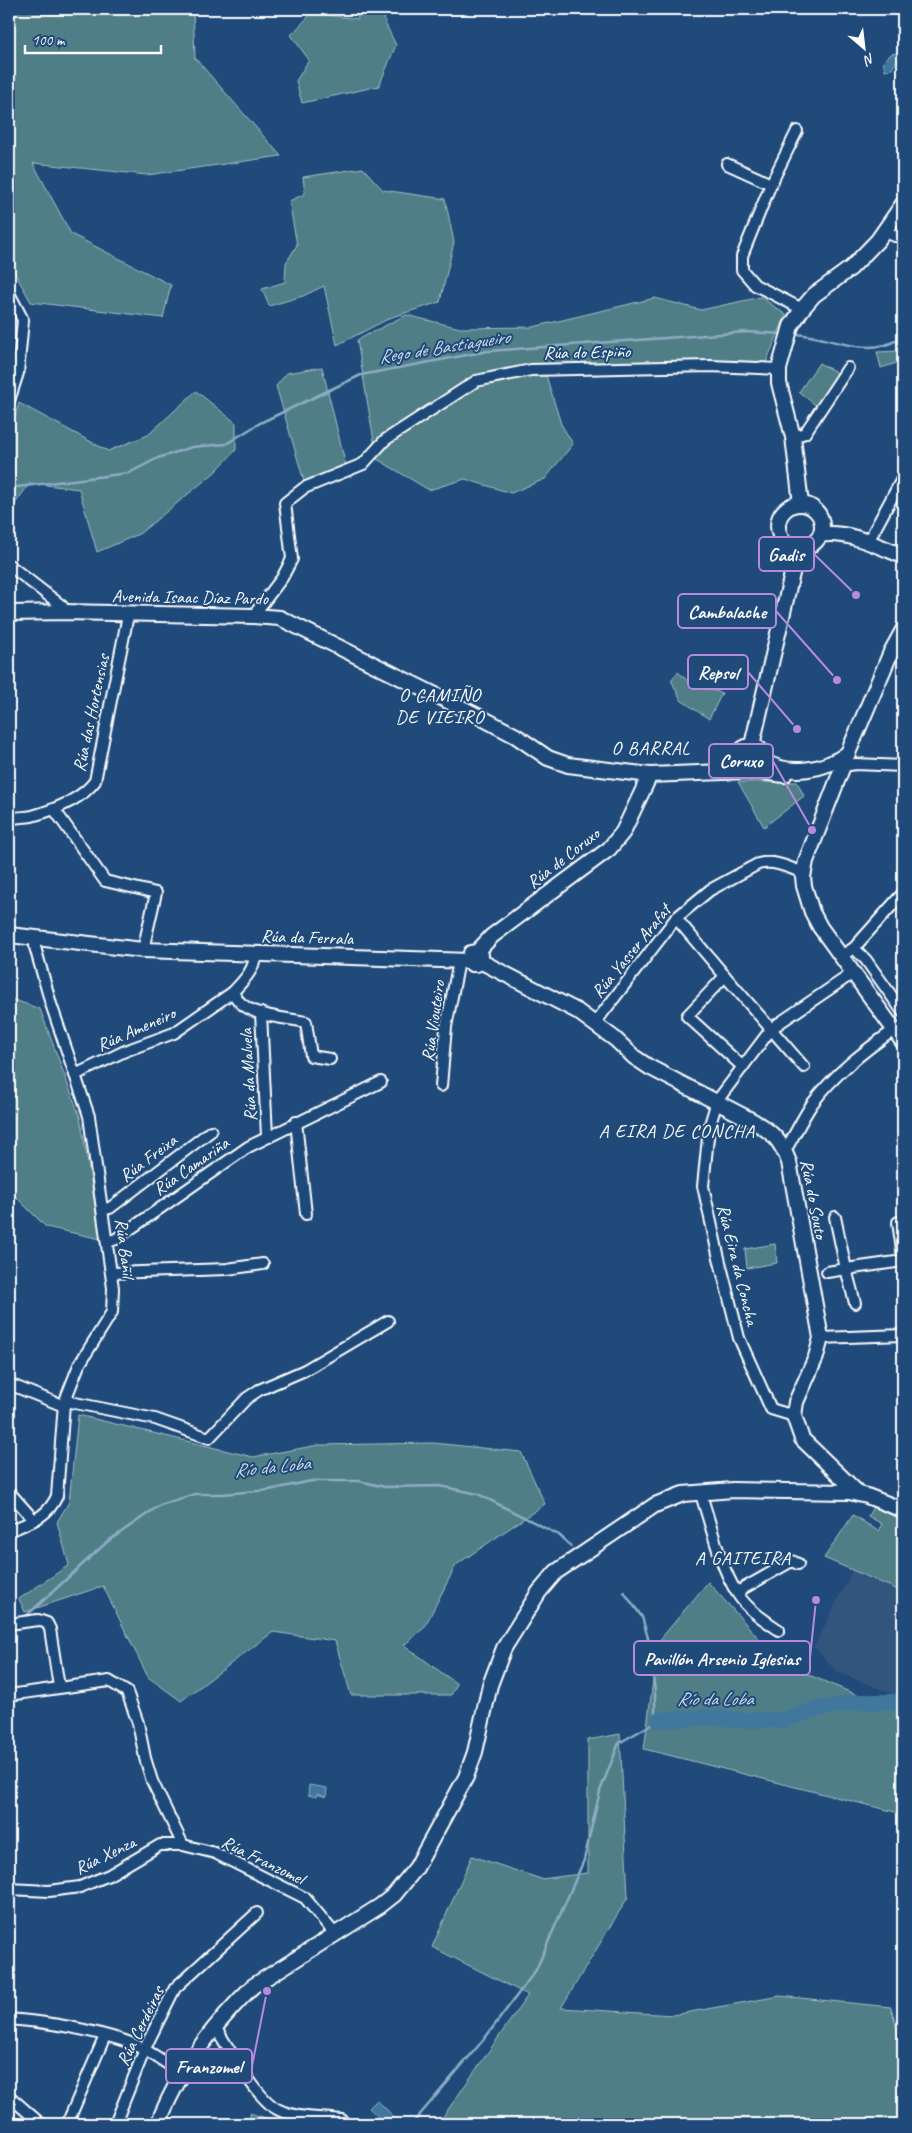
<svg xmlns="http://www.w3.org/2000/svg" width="912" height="2133" viewBox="0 0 912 2133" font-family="Caveat,sans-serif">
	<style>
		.built { fill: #33547e }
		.green { fill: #507e87; stroke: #a8bec3 }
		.water { fill: #41779d; stroke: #8dadc4 }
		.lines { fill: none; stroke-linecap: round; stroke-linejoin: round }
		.stream { stroke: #8dadc4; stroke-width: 2.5 }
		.river { stroke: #41779d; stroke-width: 16 }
		.street-casing { stroke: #fff; stroke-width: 14 }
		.secondary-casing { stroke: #fff; stroke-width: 18 }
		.street { stroke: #1f4a7a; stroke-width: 10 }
		.secondary { stroke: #1f4a7a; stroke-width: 14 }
		.labels { text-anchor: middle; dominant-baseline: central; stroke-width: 4; stroke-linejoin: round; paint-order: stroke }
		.street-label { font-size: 18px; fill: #fff; stroke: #1f4a7a }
		.water-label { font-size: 19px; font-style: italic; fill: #d0dde6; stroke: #1f4a7a }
		.neighbourhood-label { font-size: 19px; letter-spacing: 1px; fill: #fff; stroke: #1f4a7a }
		.leader { fill: none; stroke: #b68bdc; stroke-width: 2 }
		.callout-dot { fill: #b68bdc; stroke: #1f4a7a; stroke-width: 2 }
		.callout { fill: #1f4a7a; stroke: #b68bdc; stroke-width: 2 }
		.callout-label { font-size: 19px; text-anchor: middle; font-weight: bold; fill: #fff }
	</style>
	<rect width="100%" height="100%" fill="#1f4a7a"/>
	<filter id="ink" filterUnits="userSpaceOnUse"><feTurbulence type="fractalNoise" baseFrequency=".02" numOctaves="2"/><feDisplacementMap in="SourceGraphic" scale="10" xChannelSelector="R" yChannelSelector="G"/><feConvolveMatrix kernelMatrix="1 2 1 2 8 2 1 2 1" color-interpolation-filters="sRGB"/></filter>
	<g filter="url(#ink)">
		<path class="built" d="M 852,1571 L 903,1592 L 903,1698 L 837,1672 L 814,1647 Z"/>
		<g class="green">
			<path d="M 9,9 L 193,9 L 195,58 L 281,156 L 147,175 L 33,163 L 71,234 L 171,285 L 163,318 L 31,302 L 9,263 Z"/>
			<path d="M 356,9 L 384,9 L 385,23 L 396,45 L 379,86 L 302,103 L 296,81 L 309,60 L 291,35 L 312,13 L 358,19 Z"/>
			<path d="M 363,168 L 383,190 L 445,199 L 454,242 L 440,302 L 392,317 L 337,345 L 324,286 L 303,296 L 269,306 L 262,289 L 285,282 L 286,263 L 297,245 L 289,201 L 305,194 L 303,177 Z"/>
			<path d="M 761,297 L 786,315 L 761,374 L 670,369 L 545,372 L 561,424 L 573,444 L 545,479 L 511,493 L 465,479 L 429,490 L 377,459 L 357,340 L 406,315 L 460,328 L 533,327 L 655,298 L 701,310 Z"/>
			<path d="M 903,347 L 903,361 L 881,368 L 877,352 L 900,351 Z"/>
			<path d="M 819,363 L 841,375 L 818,407 L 799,392 Z"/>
			<path d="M 322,367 L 346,466 L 304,481 L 276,386 L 287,373 Z"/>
			<path d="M 196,391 L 236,423 L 236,450 L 214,473 L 139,534 L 97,552 L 79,489 L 30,483 L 9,512 L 9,436 L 19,403 L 108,451 L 148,435 Z"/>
			<path d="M 678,672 L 691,684 L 722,693 L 709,719 L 681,700 L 671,680 Z"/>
			<path d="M 738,782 L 797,782 L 804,796 L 764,827 Z"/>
			<path d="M 9,998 L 40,1009 L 80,1117 L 101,1239 L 46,1227 L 9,1190 Z"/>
			<path d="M 775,1244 L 777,1263 L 747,1268 L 745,1249 Z"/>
			<path d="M 78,1415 L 253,1457 L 319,1445 L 433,1443 L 521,1452 L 545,1504 L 456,1565 L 424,1628 L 404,1645 L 457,1684 L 451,1695 L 351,1695 L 335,1641 L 273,1632 L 181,1701 L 148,1677 L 103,1586 L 25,1612 L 19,1599 L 69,1565 L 57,1522 L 69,1502 Z"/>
			<path d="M 873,1507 L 903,1520 L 903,1592 L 824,1558 L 853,1515 L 878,1531 L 882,1524 L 868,1516 Z"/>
			<path d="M 708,1582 L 782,1664 L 872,1701 L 903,1712 L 903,1814 L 644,1749 L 658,1642 Z"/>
			<path d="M 620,1734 L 628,1897 L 561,2008 L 673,2015 L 780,1996 L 891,2007 L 903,2050 L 903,2124 L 438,2124 L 528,1995 L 432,1947 L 472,1856 L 541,1879 L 588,1873 L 588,1740 Z"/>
			<path d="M 250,2113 L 284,2124 L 250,2124 Z"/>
		</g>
		<g class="water">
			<path d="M 897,53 L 901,59 L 896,62 L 892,69 L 885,70 L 883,62 L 891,54 Z"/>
			<path d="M 309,1785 L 327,1788 L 326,1797 L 317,1794 L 316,1797 L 308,1795 Z"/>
			<path d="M 377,2100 L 394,2117 L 388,2124 L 385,2124 L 369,2108 Z"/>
		</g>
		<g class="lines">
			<g class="stream">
				<path d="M 794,334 C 824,335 855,353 885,345 C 891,343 897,340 903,338"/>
				<path d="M 9,488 L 129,473 L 158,458 L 192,447 L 226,444 L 260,423 L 361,375 L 488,351 L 747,332 L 783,334"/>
				<path d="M 24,1618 L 107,1542 L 160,1505 L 195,1494 L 223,1494 L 269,1490 L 311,1481 L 359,1481 L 385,1487 L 440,1486 L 478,1494 L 559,1535 L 571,1546"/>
				<path d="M 412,2124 L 485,2038 L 536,1970 L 584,1860 L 600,1791 L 619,1743 L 659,1720 L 655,1712 L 655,1691 L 648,1638 L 642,1617 L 624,1592"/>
			</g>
			<path class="river" d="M 659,1720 L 707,1717 L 743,1720 L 783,1720 L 814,1710 L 855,1702 L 893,1702 L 903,1707"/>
			<defs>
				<g id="street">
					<path d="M 797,131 L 771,184 L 742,256 L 742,270 L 755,285 L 802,309"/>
					<path d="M 727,164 L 771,184"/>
					<path d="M 885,232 L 895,236 L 903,235"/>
					<path d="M 9,293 L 23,320 L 18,373 L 9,401"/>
					<path d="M 793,437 L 805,433 L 848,368"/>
					<path d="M 868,542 L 903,477"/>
					<path d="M 9,565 L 62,606 L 65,612"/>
					<path d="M 253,616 L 282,578 L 292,559 L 285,503 L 304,488 L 363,464 L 385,440 L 476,381 L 531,370 L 710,366 L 779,369"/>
					<path d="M 843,766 L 856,764 L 903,766"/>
					<path d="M 54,809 L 105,881 L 156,893 L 143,950"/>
					<path d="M 9,820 C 16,816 24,818 32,816 C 54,810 81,800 95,781 L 128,615"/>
					<path d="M 676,918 L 725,976"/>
					<path d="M 854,948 L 866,960 L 903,1012"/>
					<path d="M 255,954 C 255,970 243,981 233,992 C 243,1017 282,1017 306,1022 L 311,1056 L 330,1059"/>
					<path d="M 841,956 L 854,948 L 903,893"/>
					<path d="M 261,1013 L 267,1136"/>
					<path d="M 595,1023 L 676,918 L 710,890 L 758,864 C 775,860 788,867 803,873"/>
					<path d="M 743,1067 L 687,1016 L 725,976 L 804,1067"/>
					<path d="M 75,1075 L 125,1051 L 174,1033 L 233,992"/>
					<path d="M 441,1086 L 446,1027 L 459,961"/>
					<path d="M 296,1122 L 306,1214"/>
					<path d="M 785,1151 C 794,1136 802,1119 812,1104 C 834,1074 864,1051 894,1030"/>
					<path d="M 104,1209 L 110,1208 L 211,1131"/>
					<path d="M 835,1217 L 846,1269 L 903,1261"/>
					<path d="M 898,1222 L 903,1257"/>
					<path d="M 108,1242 L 116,1239 L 248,1147 L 381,1082"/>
					<path d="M 827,1272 L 846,1269 L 855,1303"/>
					<path d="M 112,1273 L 227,1269 L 263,1264"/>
					<path d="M 821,1338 L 903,1335"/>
					<path d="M 9,1384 L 64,1406"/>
					<path d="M 65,1401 L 155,1419 L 209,1438 L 247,1398 L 259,1390 L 305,1370 L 388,1321"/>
					<path d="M 794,1416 L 771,1409 L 739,1338 L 718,1254 L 703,1186 L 709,1128 L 717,1101 L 772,1028 L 853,973"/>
					<path d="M 9,1492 L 34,1520"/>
					<path d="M 700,1492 C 711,1523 719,1565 737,1593 C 747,1609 764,1620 779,1630"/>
					<path d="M 9,1531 C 30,1522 47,1518 57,1496 L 64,1403 L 79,1365 L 112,1312 L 113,1288 L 89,1116 L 51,1004 L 35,947 L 36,938"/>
					<path d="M 737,1592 L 792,1561 L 798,1564"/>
					<path d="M 9,1624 L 38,1620 L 47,1623 L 50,1629 L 59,1687"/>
					<path d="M 9,1695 L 109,1681 L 127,1692 L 138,1723 L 145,1758 L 152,1781 L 183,1845"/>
					<path d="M 9,1889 L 49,1891 L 80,1887 L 109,1875 L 160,1845 L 183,1845 L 215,1853 L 305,1898 L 335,1934"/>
					<path d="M 9,2019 C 47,2022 88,2029 125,2041 C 146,2048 164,2062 182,2073"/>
					<path d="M 215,2027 C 229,2048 256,2098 277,2109 C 296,2119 321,2117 342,2120"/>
					<path d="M 9,2096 L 41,2124"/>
					<path d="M 67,2124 L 105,2036"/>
					<path d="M 115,2124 L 147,2044 L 175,1988 L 257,1913"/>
				</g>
				<g id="secondary">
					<circle cx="800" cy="526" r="22"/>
					<path d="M 801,504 L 793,437 L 779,383 L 779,369 L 791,326 L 802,309 L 814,295 L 851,268 L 878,240 L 903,204"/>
					<path d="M 820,535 C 847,530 878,546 903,556"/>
					<path d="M 9,613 L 65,612 L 253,616 L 280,618 L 482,718 L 516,736 L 548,758 L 568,765 L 650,775 L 747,771"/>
					<path d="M 903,630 L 891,652 L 848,753 L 806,861 L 803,877 L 804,886 L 812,912 L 820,927 L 903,1042"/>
					<path d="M 752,745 L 798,548"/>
					<circle cx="751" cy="759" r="13"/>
					<path d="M 764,761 C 789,777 826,770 848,753"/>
					<path d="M 755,771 L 784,775"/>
					<path d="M 9,935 L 143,950 L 470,961"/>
					<path d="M 477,952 L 481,955 L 480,961 L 477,964 L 472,964 L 469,959 L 471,953 L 477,952 L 492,936 L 609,849 L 623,832 L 650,775"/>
					<path d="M 480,961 L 577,1011 L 615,1039 L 634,1057 L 649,1067 L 753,1121 C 773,1133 780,1139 789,1162 L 821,1338 L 816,1357 L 796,1402 L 794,1416 L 802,1439 L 859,1494"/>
					<path d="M 158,2124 C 178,2072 213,2025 253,1986 L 380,1906 L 394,1895 L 416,1868 L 466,1777 L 475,1752 L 490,1685 L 504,1648 L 539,1592 L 556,1572 L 655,1505 L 683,1494 L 733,1490 L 849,1492 L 867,1496 L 903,1510"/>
				</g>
			</defs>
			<use href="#street" class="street-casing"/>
			<use href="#secondary" class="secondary-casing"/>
			<use href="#street" class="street"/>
			<use href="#secondary" class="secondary"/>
		</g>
	</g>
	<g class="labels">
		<g class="street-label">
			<text transform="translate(587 352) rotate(-1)">Rúa do Espiño</text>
			<text transform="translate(190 597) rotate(1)">Avenida Isaac Díaz Pardo</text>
			<text transform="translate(91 713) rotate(-78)">Rúa das Hortensias</text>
			<text transform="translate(563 858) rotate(-38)">Rúa de Coruxo</text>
			<text transform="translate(307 937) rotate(2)">Rúa da Ferrala</text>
			<text transform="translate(631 951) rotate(-51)">Rúa Yasser Arafat</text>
			<text transform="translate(433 1021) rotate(-82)">Rúa Viouteiro</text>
			<text transform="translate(136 1029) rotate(-24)">Rúa Ameneiro</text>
			<text transform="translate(248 1075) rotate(-93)">Rúa da Malvela</text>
			<text transform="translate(148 1158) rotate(-37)">Rúa Freixa</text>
			<text transform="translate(191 1166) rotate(-35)">Rúa Camariña</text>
			<text transform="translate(814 1199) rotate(79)">Rúa do Souto</text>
			<text transform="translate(125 1248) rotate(83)">Rúa Bañil</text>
			<text transform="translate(738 1265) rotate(76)">Rúa Eira da Concha</text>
			<text transform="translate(105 1855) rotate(-26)">Rúa Xenza</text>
			<text transform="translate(263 1860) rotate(26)">Rúa Franzomel</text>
			<text transform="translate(140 2026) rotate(-64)">Rúa Cerdeiras</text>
		</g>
		<g class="water-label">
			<text transform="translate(444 347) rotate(-9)">Rego de Bastiagueiro</text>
			<text transform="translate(272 1467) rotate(-6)">Río da Loba</text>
			<text x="715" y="1699">Río da Loba</text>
		</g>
		<g class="neighbourhood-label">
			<text x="440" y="695">O CAMIÑO<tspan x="440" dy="22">DE VIEIRO</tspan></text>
			<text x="651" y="748">O BARRAL</text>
			<text x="677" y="1131">A EIRA DE CONCHA</text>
			<text x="743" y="1558">A GAITEIRA</text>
		</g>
	</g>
	<path class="leader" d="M856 595L814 554M837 680L776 611M797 729L748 672M812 830L773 761M816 1600L810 1658M267 1991L252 2066"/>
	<g class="callout-dot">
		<circle cx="856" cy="595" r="5"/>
		<circle cx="837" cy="680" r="5"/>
		<circle cx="797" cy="729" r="5"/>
		<circle cx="812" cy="830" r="5"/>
		<circle cx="816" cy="1600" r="5"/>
		<circle cx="267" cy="1991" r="5"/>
	</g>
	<g class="callout">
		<rect x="759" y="537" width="55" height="34" rx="5"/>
		<rect x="678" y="594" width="98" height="34" rx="5"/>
		<rect x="688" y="655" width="60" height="34" rx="5"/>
		<rect x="709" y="744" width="64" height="34" rx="5"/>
		<rect x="634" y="1641" width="176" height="34" rx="5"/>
		<rect x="166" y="2049" width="86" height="34" rx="5"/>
	</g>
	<g class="callout-label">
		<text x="786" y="561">Gadis</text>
		<text x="727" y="618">Cambalache</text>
		<text x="718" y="679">Repsol</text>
		<text x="741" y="767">Coruxo</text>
		<text x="722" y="1665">Pavillón Arsenio Iglesias</text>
		<text x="209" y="2073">Franzomel</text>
	</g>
	<rect width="912" height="2133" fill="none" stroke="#1f4a7a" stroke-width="30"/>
	<rect x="15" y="15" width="882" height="2103" fill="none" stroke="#fff" stroke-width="2" filter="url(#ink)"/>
	<g transform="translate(864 48) rotate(152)" stroke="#1f4a7a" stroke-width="4" paint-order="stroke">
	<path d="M0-4L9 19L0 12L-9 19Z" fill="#ffffff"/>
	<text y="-8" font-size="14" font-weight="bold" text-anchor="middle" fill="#ffffff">N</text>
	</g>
	<path d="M25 45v8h136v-8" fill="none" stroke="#ffffff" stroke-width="2.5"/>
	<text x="32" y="45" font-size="15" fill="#ffffff" stroke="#1f4a7a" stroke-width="4" paint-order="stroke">100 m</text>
</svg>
